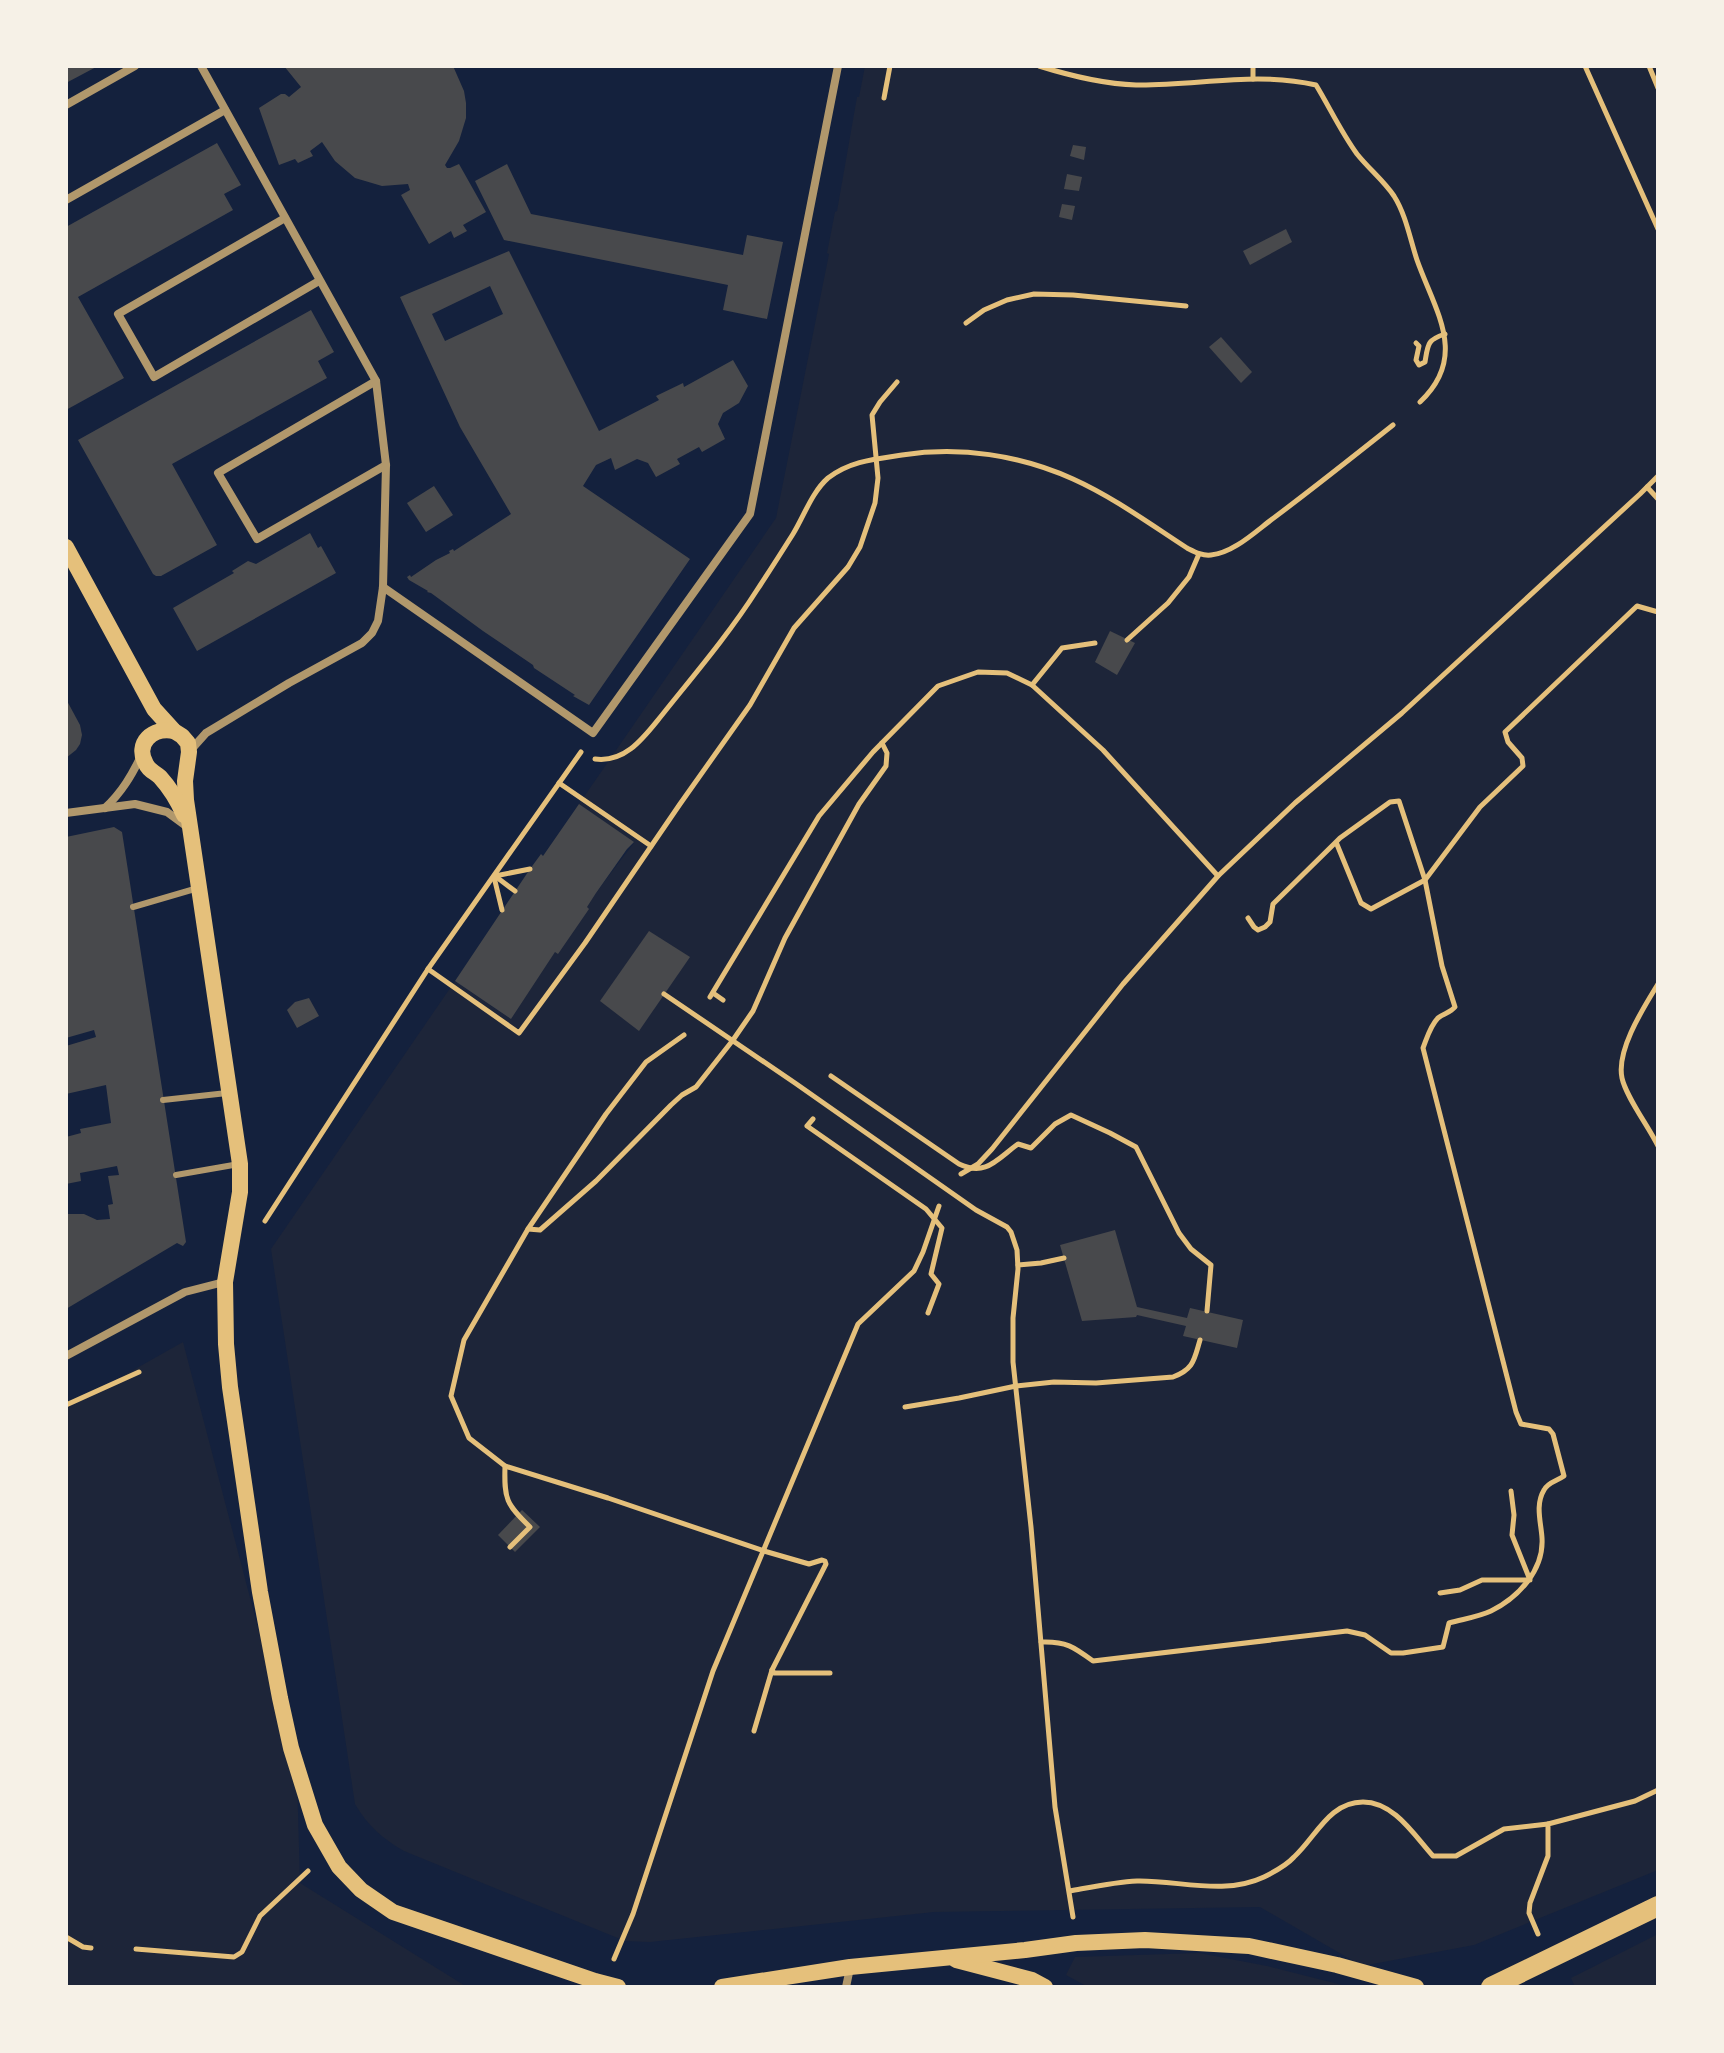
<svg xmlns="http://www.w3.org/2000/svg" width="1724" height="2053" viewBox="0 0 1724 2053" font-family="Ubuntu,sans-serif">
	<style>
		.green { fill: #1d2539 }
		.building { fill: #48494c; fill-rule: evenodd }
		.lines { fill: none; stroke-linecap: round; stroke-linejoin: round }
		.path { stroke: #e5c07b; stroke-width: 5 }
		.service { stroke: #b1986c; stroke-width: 6 }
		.minor { stroke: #b1986c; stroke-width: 8 }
		.secondary { stroke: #e5c07b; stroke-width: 16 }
		.primary { stroke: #e5c07b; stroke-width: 20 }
	</style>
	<rect width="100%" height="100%" fill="#14213d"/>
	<g class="green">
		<path d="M 865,66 L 1658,66 L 1658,1870 L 1474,1945 L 1362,1966 L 1260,1907 L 934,1912 L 650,1942 L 625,1941 L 404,1851 C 383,1839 367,1825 355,1804 L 271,1249 L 455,981 L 511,1019 C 549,959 591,897 634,843 L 579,804 L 776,518 L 829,254 L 827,253 L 835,212 L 837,211 L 857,97 L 859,97 Z"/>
		<path d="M 183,1342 L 297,1777 L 300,1883 L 467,1987 L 66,1987 L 66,1408 Z"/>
		<path d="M 1658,1934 L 1658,1987 L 1575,1987 L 1571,1978 Z"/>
		<path d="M 1199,1953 L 1267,1966 L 1350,1987 L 1088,1987 L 1066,1975 L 1075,1957 Z"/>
	</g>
	<g class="building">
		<path d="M 66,66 L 98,66 L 66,83 Z"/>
		<path d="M 284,66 L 453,66 L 464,91 L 466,103 L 466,118 L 459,141 L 445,165 L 447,168 L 450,168 L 459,164 L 486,212 L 463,225 L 467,231 L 454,238 L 451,231 L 429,244 L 401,195 L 410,190 L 408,184 L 382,186 L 355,178 L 335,161 L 322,142 L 310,151 L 313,156 L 298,163 L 295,159 L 279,165 L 259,108 L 281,94 L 285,94 L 289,97 L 301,87 Z"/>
		<path d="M 217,143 L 241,185 L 224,194 L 233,210 L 78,297 L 124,378 L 66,410 L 66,227 Z"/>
		<path d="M 1073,145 L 1086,147 L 1084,160 L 1070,156 Z"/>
		<path d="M 507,164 L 531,214 L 743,255 L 747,235 L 783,242 L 767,319 L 723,310 L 728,285 L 504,240 L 475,181 Z"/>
		<path d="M 1067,174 L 1082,177 L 1079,191 L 1064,189 Z"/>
		<path d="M 1062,204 L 1075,206 L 1072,220 L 1059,217 Z"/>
		<path d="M 1286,229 L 1292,242 L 1250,265 L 1243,251 Z"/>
		<path d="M 509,251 L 599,431 L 659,400 L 656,396 L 683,383 L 684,387 L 733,360 L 748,386 L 739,403 L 723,413 L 718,424 L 725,439 L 702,452 L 699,447 L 677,459 L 680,464 L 656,477 L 648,463 L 637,459 L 615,470 L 611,458 L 596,465 L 583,486 L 690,559 L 589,705 L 573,696 L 575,695 L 534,668 L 533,665 L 483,631 L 431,593 L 427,592 L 428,591 L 409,580 L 407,577 L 410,575 L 411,577 L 436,560 L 450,553 L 449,551 L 453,549 L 454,551 L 511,514 L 460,427 L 400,297 ZM 490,286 L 503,314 L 445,341 L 432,314 Z"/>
		<path d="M 311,310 L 334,352 L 318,361 L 327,378 L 172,464 L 217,545 L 161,576 L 156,576 L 153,574 L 78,440 Z"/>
		<path d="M 1221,337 L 1252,372 L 1241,383 L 1209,347 Z"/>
		<path d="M 434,486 L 453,515 L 426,532 L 407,503 Z"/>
		<path d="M 310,533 L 318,548 L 321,546 L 336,573 L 197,651 L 173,608 L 234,573 L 232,571 L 248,561 L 256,564 Z"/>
		<path d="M 1110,631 L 1135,643 L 1117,675 L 1095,662 Z"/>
		<path d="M 66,699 L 80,725 L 82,735 L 80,744 L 76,750 L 66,758 Z"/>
		<path d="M 579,804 L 634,842 L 627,849 L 596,893 L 587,907 L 589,909 L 558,954 L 555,952 L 511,1019 L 455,981 L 530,869 L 541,854 L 543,856 Z"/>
		<path d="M 114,827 L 122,832 L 186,1242 L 183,1246 L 177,1243 L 66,1309 L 66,1214 L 84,1214 L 97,1220 L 110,1219 L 108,1205 L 113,1204 L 108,1176 L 119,1175 L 117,1166 L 80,1173 L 81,1181 L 66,1184 L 66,1137 L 81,1133 L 80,1129 L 111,1123 L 106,1085 L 66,1094 L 66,1046 L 96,1037 L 94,1030 L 66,1038 L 66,837 Z"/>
		<path d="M 649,931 L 690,957 L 639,1031 L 600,1001 Z"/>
		<path d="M 309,998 L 319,1016 L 297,1028 L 287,1010 L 295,1002 Z"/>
		<path d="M 1115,1230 L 1137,1307 L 1187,1318 L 1190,1308 L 1243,1320 L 1237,1348 L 1183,1336 L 1186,1326 L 1137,1315 L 1136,1317 L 1082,1321 L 1060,1245 Z"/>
		<path d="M 522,1510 L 540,1527 L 515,1552 L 498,1535 Z"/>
	</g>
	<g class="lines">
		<g class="path">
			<path d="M 1039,66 C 1071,76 1103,84 1136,85 C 1197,86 1255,71 1316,85 C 1330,108 1341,132 1357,154 C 1369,169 1384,181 1394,196 C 1406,215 1410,239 1417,260 C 1435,311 1469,356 1420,402"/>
			<path d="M 1585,66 L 1658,229"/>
			<path d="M 1649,66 L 1658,88"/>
			<path d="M 1253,79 L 1253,66"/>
			<path d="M 884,98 L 890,66"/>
			<path d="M 966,323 L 984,310 L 1007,300 L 1034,294 L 1073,295 L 1186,306"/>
			<path d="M 1416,343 L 1419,346 L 1416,360 L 1419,365 L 1425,362 C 1428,344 1427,340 1445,334"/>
			<path d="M 1647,487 L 1658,499"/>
			<path d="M 1127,640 L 1168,603 L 1189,577 L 1199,554"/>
			<path d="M 1032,685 L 1062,648 L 1095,643"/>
			<path d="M 595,759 C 626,763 644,737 662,715 C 694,675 729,634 757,590 C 769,572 781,553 793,534 C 804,516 812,492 828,478 C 850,461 875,459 902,455 C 960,446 1020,455 1073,479 C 1113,497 1150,524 1187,548 C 1195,552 1202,556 1211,555 C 1234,553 1257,530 1275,517 C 1315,487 1354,456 1393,425"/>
			<path d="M 559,783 L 651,846"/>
			<path d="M 495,876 L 530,869"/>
			<path d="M 495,876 L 515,891"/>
			<path d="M 494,877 L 502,910"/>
			<path d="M 1248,918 L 1254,927 L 1258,930 L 1265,927 L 1270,922 L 1273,904 L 1336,842 L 1340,838 L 1390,802 L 1399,801 L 1425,880 L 1371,909 L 1361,903 L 1336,842"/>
			<path d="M 428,969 L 519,1033 L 585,943 L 680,804 L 750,705 L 794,628 L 848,567 L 860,547 L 875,503 L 878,478 L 872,415 L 880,402 L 897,382"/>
			<path d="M 1658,984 C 1644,1007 1616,1050 1622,1078 C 1626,1097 1649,1127 1658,1146"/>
			<path d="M 713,993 L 723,1000"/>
			<path d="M 664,994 L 795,1083 L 976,1210 L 1007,1227 L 1011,1232 L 1017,1250 L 1018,1269 L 1013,1318 L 1013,1362 L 1031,1527 L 1055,1807 L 1073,1917"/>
			<path d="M 710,997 L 819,816 L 873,752 L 938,686 L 978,672 L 1007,673 L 1032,685 L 1103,750 L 1218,876"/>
			<path d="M 684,1035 L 646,1062 L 606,1114 L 528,1229 L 464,1340 L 451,1396 L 469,1438 L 505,1466 L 608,1498 L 764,1551 L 809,1564 L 822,1560 L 825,1561 L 826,1564 L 772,1670 L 754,1731"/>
			<path d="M 831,1076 L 959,1164 C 986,1177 997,1159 1018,1144 L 1031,1148 L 1055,1124 L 1071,1115 L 1110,1133 L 1136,1147 L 1179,1233 L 1191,1249 L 1211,1265 L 1207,1311"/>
			<path d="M 813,1119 L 807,1126 L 926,1209 L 942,1228 L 931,1274 L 939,1284 L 928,1313"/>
			<path d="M 961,1174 L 978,1164 L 992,1149 L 1123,984 L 1218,876 L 1295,803 L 1402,713 L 1640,494 L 1658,476"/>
			<path d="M 265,1221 L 428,969 L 581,752"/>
			<path d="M 528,1229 L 540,1230 L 596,1181 L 671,1105 L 682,1095 L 696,1087 L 733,1040 L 753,1011 L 785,938 L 859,804 L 886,766 L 887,753 L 882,743"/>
			<path d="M 1018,1265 L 1041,1263 L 1064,1258"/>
			<path d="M 66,1405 L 139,1372"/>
			<path d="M 905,1407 L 959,1398 L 1016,1386 L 1054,1382 L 1096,1383 L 1173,1377 C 1194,1369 1194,1360 1200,1340"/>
			<path d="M 505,1466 C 504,1499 506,1504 530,1527 L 510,1547"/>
			<path d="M 1440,1593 L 1460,1590 L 1482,1580 L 1530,1580 L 1512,1535 L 1514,1515 L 1511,1491"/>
			<path d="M 1041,1642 C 1066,1641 1074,1647 1093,1661 L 1347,1631 L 1365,1635 L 1391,1653 L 1403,1653 L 1443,1647 L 1449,1623 C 1463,1619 1478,1617 1491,1611 C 1518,1598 1544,1570 1542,1538 C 1541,1522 1535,1505 1544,1490 C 1548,1482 1557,1481 1564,1476 L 1553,1434 L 1549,1429 L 1521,1424 L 1516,1412 L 1423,1048 C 1427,1038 1430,1026 1438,1018 C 1444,1013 1450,1013 1455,1007 L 1442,966 L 1425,880 L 1480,807 L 1523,766 L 1522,758 L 1508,742 L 1505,732 L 1637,606 L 1658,612"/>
			<path d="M 772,1670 L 774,1673 L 830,1673"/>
			<path d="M 1070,1891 C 1092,1887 1115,1882 1137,1881 C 1178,1880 1224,1896 1264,1877 C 1274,1872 1286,1866 1294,1857 C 1316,1837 1329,1802 1363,1802 C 1394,1802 1414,1835 1433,1856 L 1456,1856 L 1504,1829 L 1548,1824"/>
			<path d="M 1538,1934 L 1529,1913 L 1530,1903 L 1548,1856 L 1548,1824 L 1635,1801 L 1658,1790"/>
			<path d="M 66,1937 L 83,1947 L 91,1948"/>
			<path d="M 136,1949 L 234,1957 L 242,1952 L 260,1916 L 308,1871"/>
			<path d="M 614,1959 L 633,1914 L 713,1671 L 858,1324 L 914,1271 L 923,1252 L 939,1206"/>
		</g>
		<g class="service">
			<path d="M 133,907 L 198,888"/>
			<path d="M 163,1100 L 227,1093"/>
			<path d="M 176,1175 L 239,1164"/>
		</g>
		<g class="minor">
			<path d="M 66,105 L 135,66"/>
			<path d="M 66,200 L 225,110"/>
			<path d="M 285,218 L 118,314 L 154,377 L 319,281"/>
			<path d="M 376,381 L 218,473 L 257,539 L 386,465"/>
			<path d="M 383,587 L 593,733 L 750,514 L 838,66"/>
			<path d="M 189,752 L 206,733 L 289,683 L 362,643 L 372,633 L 378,621 L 383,587 L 386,465 L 376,381 L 201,66"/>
			<path d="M 105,808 C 122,792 132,775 142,754"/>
			<path d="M 66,813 L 135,804 L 167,812 L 186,826"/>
			<path d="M 66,1356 L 185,1292 L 224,1282"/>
			<path d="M 846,1987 L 850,1968"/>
		</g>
		<g class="secondary">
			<path d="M 66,547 L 154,709 L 174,731 L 182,736 L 188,743 L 189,752 L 185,781 L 186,800 L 240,1164 L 240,1192 L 225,1282 L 226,1344 L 230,1387 L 260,1592 L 280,1698 L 291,1748 L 315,1825 L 339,1867 L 361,1890 L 393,1912 L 595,1981 L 618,1987"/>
			<path d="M 174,731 C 153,727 134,743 146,764 C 149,771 155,772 160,777 C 170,788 178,801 184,815"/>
			<path d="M 956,1960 L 1032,1980 L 1045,1987"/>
			<path d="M 722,1987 L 850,1967 L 1025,1950 L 1076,1943 L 1145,1940 L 1249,1946 L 1337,1965 L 1416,1987"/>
		</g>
		<path class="primary" d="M 1491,1987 L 1658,1906"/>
	</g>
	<rect width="1724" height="2053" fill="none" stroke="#f6f1e7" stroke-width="136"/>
</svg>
